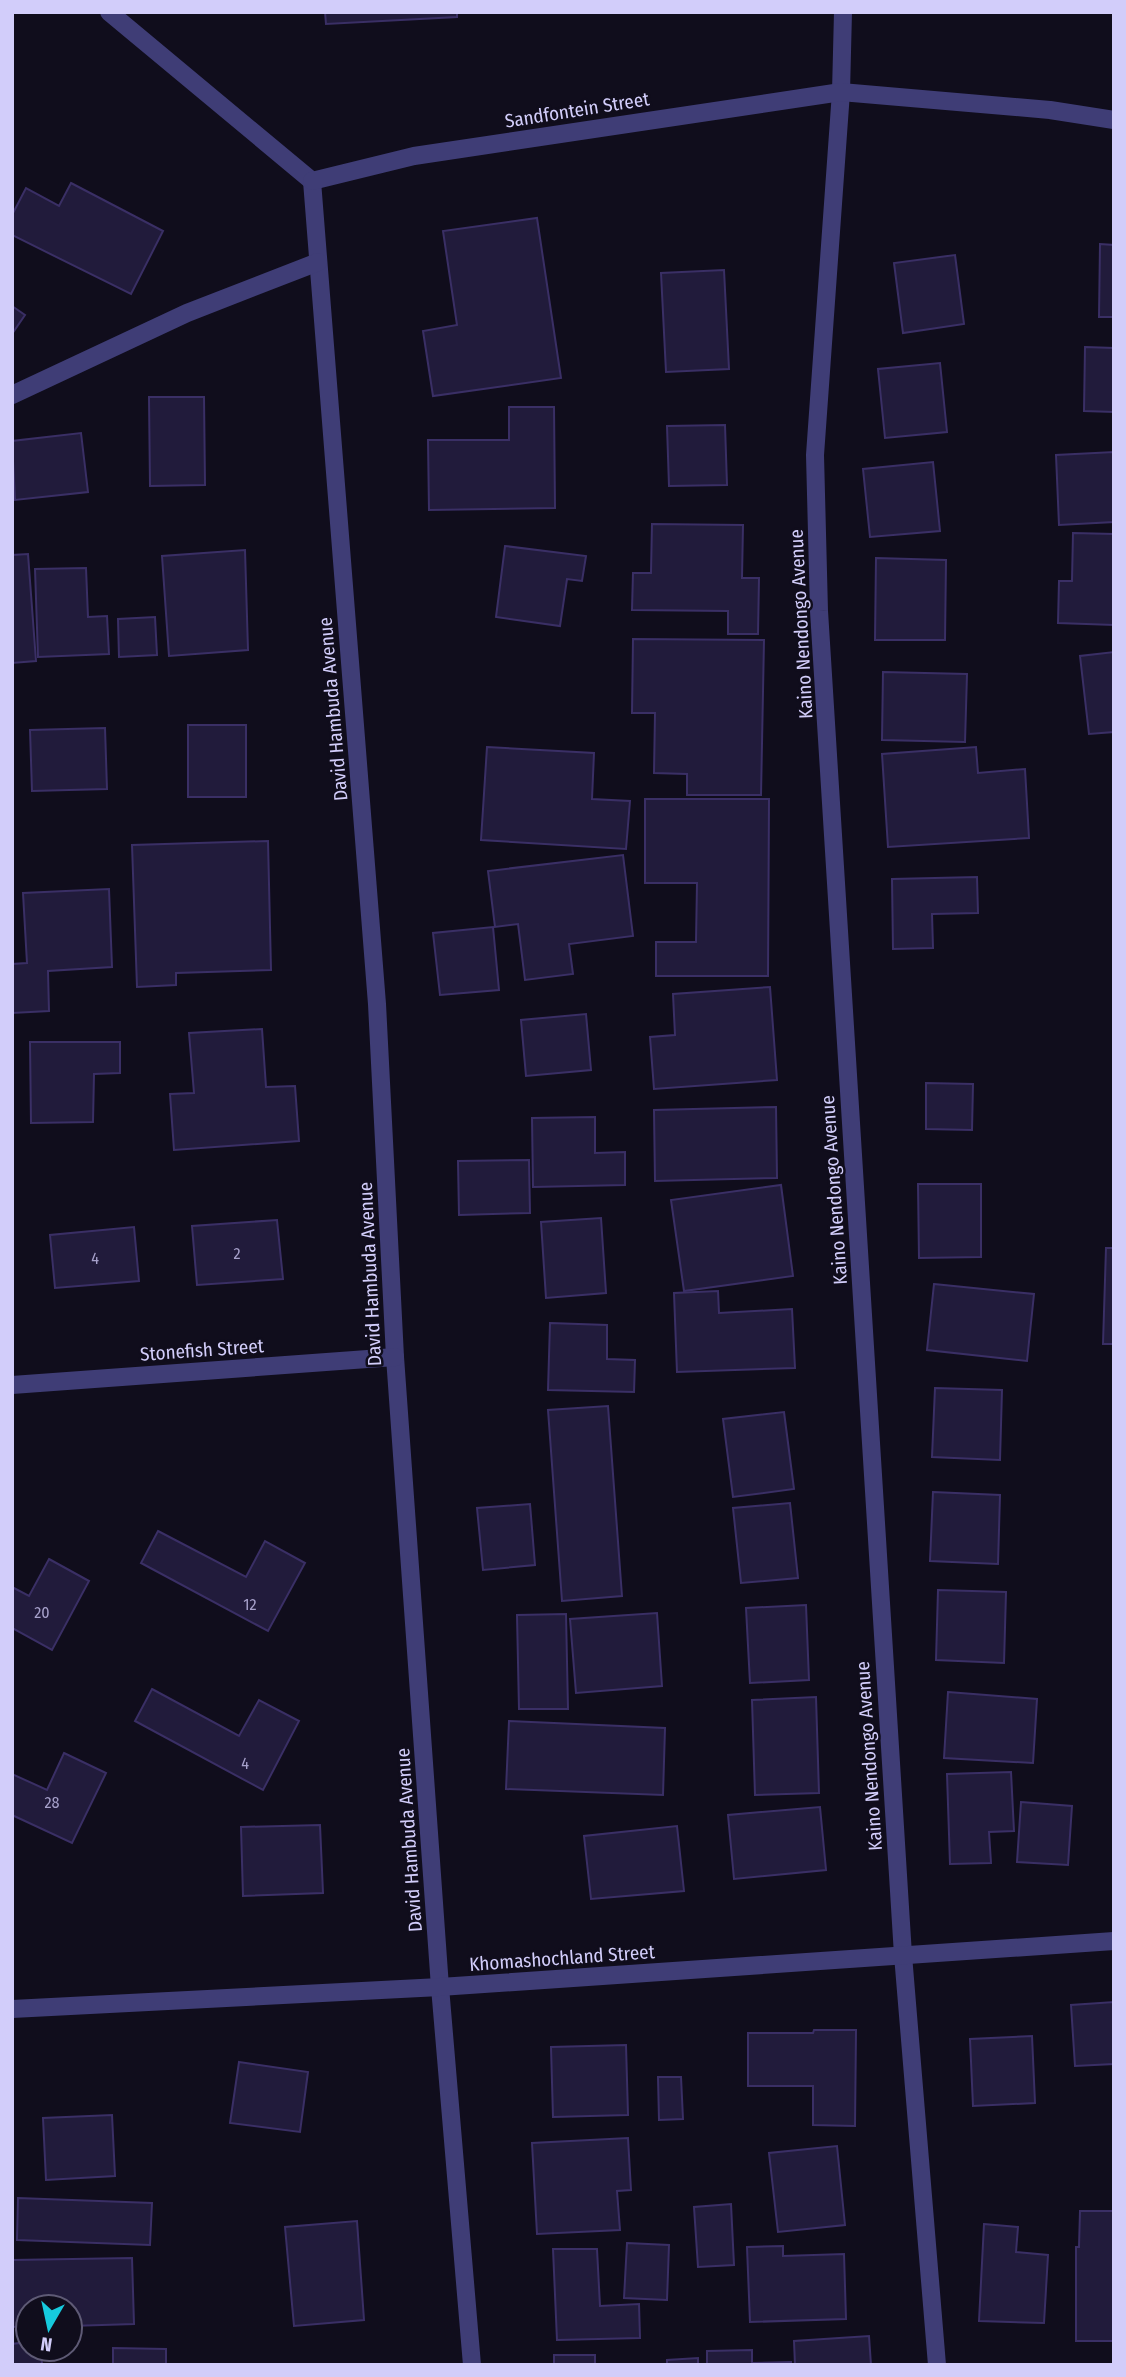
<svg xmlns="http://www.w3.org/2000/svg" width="1126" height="2377" viewBox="0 0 1126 2377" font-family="'Fira Sans Condensed',sans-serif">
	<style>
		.building { fill: #211b3b; stroke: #3a2f65; stroke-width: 2 }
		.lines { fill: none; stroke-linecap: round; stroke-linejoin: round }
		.minor { stroke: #3f3d76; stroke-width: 18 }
		.labels { text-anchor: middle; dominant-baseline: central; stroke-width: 5; stroke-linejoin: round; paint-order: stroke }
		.number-label { font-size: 16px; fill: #a6a0ca }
		.street-label { font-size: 19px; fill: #d2cdfa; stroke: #100d1c }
	</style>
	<rect width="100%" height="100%" fill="#100d1c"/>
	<g class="building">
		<path d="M 325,12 L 457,12 L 457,17 L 326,24 Z"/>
		<path d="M 71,183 L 163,231 L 131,294 L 12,235 L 12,215 L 26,188 L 59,206 Z"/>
		<path d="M 537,218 L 561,378 L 433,396 L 423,331 L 457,325 L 443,231 Z"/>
		<path d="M 1100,244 L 1114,245 L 1114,317 L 1099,317 Z"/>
		<path d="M 955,255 L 964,324 L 903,333 L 894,263 Z"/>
		<path d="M 724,270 L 729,369 L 666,372 L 661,273 Z"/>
		<path d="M 12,306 L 25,315 L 12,334 Z"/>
		<path d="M 1085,347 L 1114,348 L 1114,412 L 1084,411 Z"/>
		<path d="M 940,363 L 947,432 L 885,438 L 878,369 Z"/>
		<path d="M 149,397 L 204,397 L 205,485 L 150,486 Z"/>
		<path d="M 509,407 L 554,407 L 555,508 L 429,510 L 428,440 L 509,440 Z"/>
		<path d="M 725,425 L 727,485 L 669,486 L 667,426 Z"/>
		<path d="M 81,433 L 88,492 L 15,500 L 12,441 Z"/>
		<path d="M 1114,452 L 1114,522 L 1059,525 L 1056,455 Z"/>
		<path d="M 933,462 L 940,531 L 870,537 L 863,469 Z"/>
		<path d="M 652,524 L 743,525 L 742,578 L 759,578 L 758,634 L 728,634 L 728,611 L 632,610 L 633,573 L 651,573 Z"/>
		<path d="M 1073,533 L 1114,534 L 1114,625 L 1058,623 L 1059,581 L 1072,581 Z"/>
		<path d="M 505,546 L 586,556 L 582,581 L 567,579 L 560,626 L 496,617 Z"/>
		<path d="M 245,550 L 248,650 L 169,656 L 162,556 Z"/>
		<path d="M 28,554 L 36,661 L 12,663 L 12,555 Z"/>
		<path d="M 876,558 L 946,560 L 945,640 L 875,640 Z"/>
		<path d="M 86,568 L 88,617 L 107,616 L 109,654 L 38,657 L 35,569 Z"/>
		<path d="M 155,617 L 157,655 L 119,657 L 118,619 Z"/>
		<path d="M 633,639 L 764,640 L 761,795 L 687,795 L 687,774 L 654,773 L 655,713 L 632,713 Z"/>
		<path d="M 1114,652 L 1114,732 L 1089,734 L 1080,656 Z"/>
		<path d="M 883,672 L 967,674 L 965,742 L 882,740 Z"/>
		<rect x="188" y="725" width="58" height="72"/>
		<path d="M 105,728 L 107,789 L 32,791 L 30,730 Z"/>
		<path d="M 487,747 L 594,753 L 592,799 L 630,801 L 626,849 L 481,840 Z"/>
		<path d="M 976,747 L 978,773 L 1025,769 L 1029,838 L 888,847 L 882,754 Z"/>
		<path d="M 645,799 L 769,799 L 768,976 L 656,976 L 656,942 L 696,942 L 697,883 L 645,883 Z"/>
		<path d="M 268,841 L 271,970 L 176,973 L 176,985 L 137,987 L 132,845 Z"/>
		<path d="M 623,855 L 633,936 L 569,944 L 573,974 L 525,980 L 518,924 L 495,927 L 488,871 Z"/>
		<path d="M 977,877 L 978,913 L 932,914 L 933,948 L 893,949 L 892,879 Z"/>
		<path d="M 109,889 L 112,967 L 48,971 L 49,1011 L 12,1013 L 12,964 L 27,963 L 23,893 Z"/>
		<path d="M 493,927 L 499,990 L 440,995 L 433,933 Z"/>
		<path d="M 770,987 L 777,1080 L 654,1089 L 650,1037 L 675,1035 L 673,994 Z"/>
		<path d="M 586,1014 L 591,1070 L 526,1076 L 521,1020 Z"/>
		<path d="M 262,1029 L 266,1087 L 295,1086 L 299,1141 L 174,1150 L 170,1094 L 194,1093 L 189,1033 Z"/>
		<path d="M 30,1042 L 120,1042 L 120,1073 L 94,1074 L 93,1122 L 31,1123 Z"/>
		<path d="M 926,1083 L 973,1084 L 972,1130 L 926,1129 Z"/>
		<path d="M 776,1107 L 777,1178 L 655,1181 L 654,1110 Z"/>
		<path d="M 595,1117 L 595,1153 L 625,1152 L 625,1185 L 533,1187 L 532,1118 Z"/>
		<path d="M 529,1160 L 530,1213 L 459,1215 L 458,1161 Z"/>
		<path d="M 918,1184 L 981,1184 L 981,1257 L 919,1258 Z"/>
		<path d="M 781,1185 L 793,1276 L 684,1291 L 671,1200 Z"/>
		<path d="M 601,1218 L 606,1293 L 546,1298 L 541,1222 Z"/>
		<path d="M 277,1220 L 283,1279 L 197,1285 L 192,1226 Z"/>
		<path d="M 134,1227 L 139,1281 L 55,1288 L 50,1235 Z"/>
		<path d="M 1106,1248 L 1114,1248 L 1114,1344 L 1103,1344 Z"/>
		<path d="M 934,1284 L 1034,1294 L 1027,1361 L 927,1350 Z"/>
		<path d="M 718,1291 L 719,1313 L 792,1309 L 795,1368 L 677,1372 L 674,1293 Z"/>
		<path d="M 550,1323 L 607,1325 L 607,1359 L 635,1360 L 634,1392 L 548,1390 Z"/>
		<path d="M 935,1388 L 1002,1390 L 1000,1460 L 932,1457 Z"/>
		<path d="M 608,1406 L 622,1596 L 562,1601 L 548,1410 Z"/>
		<path d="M 784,1412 L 794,1489 L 733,1497 L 723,1419 Z"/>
		<path d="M 933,1492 L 1000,1495 L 998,1564 L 930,1561 Z"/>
		<path d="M 790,1503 L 798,1578 L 741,1583 L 733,1508 Z"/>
		<path d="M 530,1504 L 535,1565 L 483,1570 L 477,1508 Z"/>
		<path d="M 158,1531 L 246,1577 L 265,1541 L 305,1563 L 268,1631 L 141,1563 Z"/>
		<path d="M 49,1559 L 89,1581 L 52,1650 L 12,1628 L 12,1587 L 29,1596 Z"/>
		<path d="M 938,1590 L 1006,1592 L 1004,1663 L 936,1660 Z"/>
		<path d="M 806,1605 L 809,1680 L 750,1683 L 746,1608 Z"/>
		<path d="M 657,1613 L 662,1686 L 576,1693 L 570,1619 Z"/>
		<path d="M 566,1614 L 568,1709 L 519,1709 L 517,1615 Z"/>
		<path d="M 152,1689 L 239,1736 L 259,1700 L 299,1721 L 263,1790 L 135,1721 Z"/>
		<path d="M 948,1692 L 1037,1699 L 1033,1763 L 944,1758 Z"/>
		<path d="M 816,1697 L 819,1793 L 755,1795 L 752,1700 Z"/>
		<path d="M 509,1721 L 665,1728 L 663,1795 L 506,1789 Z"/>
		<path d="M 64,1753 L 106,1773 L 72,1843 L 12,1815 L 12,1774 L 47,1790 Z"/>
		<path d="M 1011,1772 L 1014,1831 L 989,1832 L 991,1863 L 950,1864 L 947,1774 Z"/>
		<path d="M 1021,1802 L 1072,1806 L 1068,1865 L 1017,1862 Z"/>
		<path d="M 820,1807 L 826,1870 L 734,1879 L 728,1815 Z"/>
		<path d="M 320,1825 L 323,1893 L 243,1896 L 241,1827 Z"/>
		<path d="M 677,1826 L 684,1891 L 591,1899 L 584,1836 Z"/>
		<path d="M 1114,2002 L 1114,2064 L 1075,2066 L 1071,2005 Z"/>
		<path d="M 814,2030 L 856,2030 L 855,2126 L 813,2125 L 813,2086 L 748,2086 L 748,2033 L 813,2033 Z"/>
		<path d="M 1032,2036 L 1035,2103 L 973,2106 L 970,2039 Z"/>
		<path d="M 626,2045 L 628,2115 L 553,2117 L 551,2047 Z"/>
		<path d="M 239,2062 L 308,2072 L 300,2132 L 230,2123 Z"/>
		<path d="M 658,2077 L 681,2077 L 683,2119 L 659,2120 Z"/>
		<path d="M 112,2115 L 115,2176 L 46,2180 L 43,2118 Z"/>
		<path d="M 628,2138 L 631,2190 L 617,2191 L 620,2230 L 537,2234 L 532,2143 Z"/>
		<path d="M 837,2146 L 845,2225 L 778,2232 L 769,2153 Z"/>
		<path d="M 18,2198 L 152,2203 L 150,2245 L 17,2240 Z"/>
		<path d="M 731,2204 L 734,2265 L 698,2267 L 694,2207 Z"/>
		<path d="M 1080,2211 L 1114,2211 L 1114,2341 L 1076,2341 L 1076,2247 L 1079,2247 Z"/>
		<path d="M 357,2221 L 364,2320 L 294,2326 L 285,2227 Z"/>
		<path d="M 984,2224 L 1018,2227 L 1016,2252 L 1048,2255 L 1044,2323 L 979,2321 Z"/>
		<path d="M 627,2243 L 669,2245 L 667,2300 L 624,2298 Z"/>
		<path d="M 783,2246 L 783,2256 L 844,2254 L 846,2319 L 750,2322 L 747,2247 Z"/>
		<path d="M 553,2249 L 597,2249 L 600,2306 L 639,2304 L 640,2338 L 557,2340 Z"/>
		<path d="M 132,2258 L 134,2324 L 70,2326 L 70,2307 L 28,2307 L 28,2326 L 12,2327 L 12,2260 Z"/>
		<path d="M 869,2336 L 871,2365 L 795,2365 L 794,2341 Z"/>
		<path d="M 28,2342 L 28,2349 L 41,2349 L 42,2365 L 12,2365 L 12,2344 Z"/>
		<path d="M 113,2348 L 166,2349 L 166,2365 L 113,2365 Z"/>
		<path d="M 752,2350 L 752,2363 L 791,2362 L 791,2365 L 707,2365 L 707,2351 Z"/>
		<rect x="554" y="2355" width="41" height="10"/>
		<path d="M 698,2358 L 698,2365 L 667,2365 L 667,2360 Z"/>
	</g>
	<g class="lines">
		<g class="minor">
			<path d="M 109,12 L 312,181"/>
			<path d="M 843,12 L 841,92 L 815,455 L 819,611 L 903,1955 L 937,2365"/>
			<path d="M 312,181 L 377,1004 L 395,1357 L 440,1987 L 472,2365"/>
			<path d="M 312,181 L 414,156 L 841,92 L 1050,110 L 1114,120"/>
			<path d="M 12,395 L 187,313 L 318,262"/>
			<path d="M 12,1385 L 395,1357"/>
			<path d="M 12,2009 L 440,1987 L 1114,1941"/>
		</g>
	</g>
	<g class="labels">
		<g class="number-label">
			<text x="237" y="1253">2</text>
			<text x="95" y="1258">4</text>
			<text x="250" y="1604">12</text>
			<text x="42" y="1612">20</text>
			<text x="245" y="1763">4</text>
			<text x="52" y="1802">28</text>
		</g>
		<g class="street-label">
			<text transform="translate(577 110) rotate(-9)">Sandfontein Street</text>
			<text transform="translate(801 624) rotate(-93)">Kaino Nendongo Avenue</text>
			<text transform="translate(333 709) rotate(-95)">David Hambuda Avenue</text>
			<text transform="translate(834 1190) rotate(-94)">Kaino Nendongo Avenue</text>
			<text transform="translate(370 1274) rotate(-93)">David Hambuda Avenue</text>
			<text transform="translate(202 1350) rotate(-4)">Stonefish Street</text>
			<text transform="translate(869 1756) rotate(-94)">Kaino Nendongo Avenue</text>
			<text transform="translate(409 1840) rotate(-94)">David Hambuda Avenue</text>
			<text transform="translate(562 1958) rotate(-4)">Khomashochland Street</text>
		</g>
	</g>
	<rect width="1126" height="2377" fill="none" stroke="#d2cdfa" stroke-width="28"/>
	<g transform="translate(49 2328) rotate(189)"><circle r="33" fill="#100d1c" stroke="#5e5a75" stroke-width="2"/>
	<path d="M0-5L12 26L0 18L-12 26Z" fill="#16cadd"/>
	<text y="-10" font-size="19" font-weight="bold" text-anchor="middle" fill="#d2cdfa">N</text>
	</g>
</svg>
